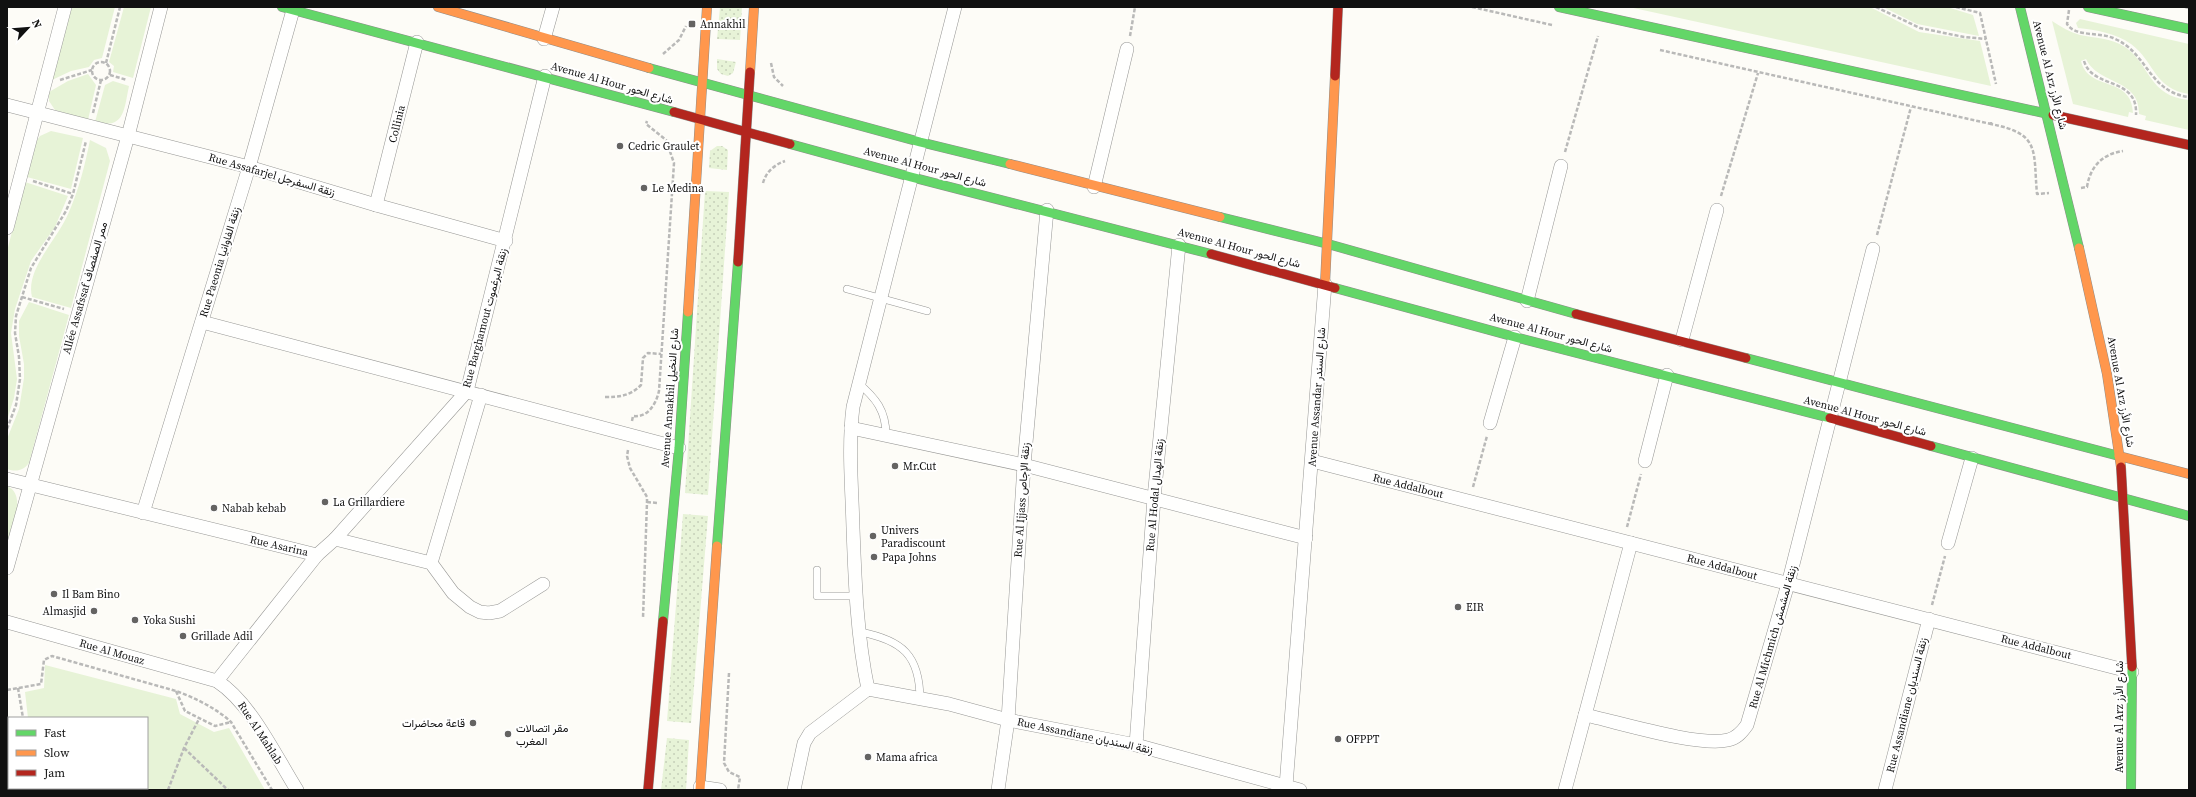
<svg xmlns="http://www.w3.org/2000/svg" width="2196" height="797" viewBox="0 0 2196 797" font-family="'Source Serif 4',Vazirmatn,serif">
	<style>
		.grass { fill: url(#grass-dots) }
		.park { fill: #e7f3d7 }
		.lines { fill: none; stroke-linecap: round; stroke-linejoin: round }
		.lane-casing { stroke: #979795; stroke-width: 8 }
		.street-casing { stroke: #979795; stroke-width: 14 }
		.fast-casing { stroke: #8e8d8b; stroke-width: 10 }
		.slow-casing { stroke: #8e8d8b; stroke-width: 10 }
		.jam-casing { stroke: #8e8d8b; stroke-width: 10 }
		.path { stroke: #b9b9b8; stroke-width: 2.5; stroke-dasharray: 4 2; stroke-linecap: butt }
		.lane { stroke: #fffffe; stroke-width: 7 }
		.street { stroke: #fffffe; stroke-width: 13 }
		.fast { stroke: #63d668; stroke-width: 9 }
		.slow { stroke: #ff974d; stroke-width: 9 }
		.jam { stroke: #b3261e; stroke-width: 9 }
		.poi-dot { fill: #646362; stroke: #fff; stroke-width: 1.5 }
		.labels { text-anchor: middle; dominant-baseline: central; stroke-width: 4; stroke-linejoin: round; paint-order: stroke }
		.poi-label { font-size: 11px; fill: #111; stroke: #fff; text-anchor: start }
		.street-label { font-size: 11px; fill: #111; stroke: #fff }
	</style>
	<defs>
		<pattern id="grass-dots" width="8" height="8" patternUnits="userSpaceOnUse"><rect width="8" height="8" fill="#e7f3d7"/><path d="M2 2h.1M6 6h.1" fill="none" stroke="#c5cfb8" stroke-width="1.8" stroke-linecap="round"/></pattern>
	</defs>
	<rect width="100%" height="100%" fill="#fdfcf7"/>
	<g class="grass">
		<path d="M 720,7 L 742,7 L 740,40 L 717,39 Z"/>
		<path d="M 717,59 L 736,62 L 733,73 L 728,76 L 721,74 L 717,69 Z"/>
		<path d="M 717,146 L 722,146 L 728,150 L 727,170 L 709,168 L 710,151 Z"/>
		<path d="M 705,191 L 729,192 L 708,495 L 685,493 Z"/>
		<path d="M 683,514 L 708,516 L 691,723 L 667,721 Z"/>
		<path d="M 667,738 L 689,740 L 686,790 L 661,790 Z"/>
	</g>
	<g class="park">
		<path d="M 72,7 L 115,7 L 102,58 L 94,60 L 89,67 L 71,71 L 52,80 Z"/>
		<path d="M 124,7 L 151,7 L 133,78 L 113,72 L 114,66 L 109,62 Z"/>
		<path d="M 1629,7 L 1870,7 L 1919,32 L 1980,41 L 1991,86 Z"/>
		<path d="M 1883,7 L 1947,7 L 1973,15 L 1979,36 L 1917,24 Z"/>
		<path d="M 2080,19 L 2189,44 L 2189,94 C 2154,89 2155,62 2131,44 C 2116,33 2096,30 2078,28 L 2076,23 Z"/>
		<path d="M 2052,21 C 2061,27 2070,32 2080,35 C 2095,38 2111,38 2125,47 C 2151,65 2148,96 2189,100 L 2189,130 L 2145,120 L 2146,116 L 2139,114 C 2140,78 2098,85 2086,59 L 2081,61 C 2088,92 2132,75 2133,113 L 2129,112 L 2128,117 L 2073,104 Z"/>
		<path d="M 88,74 L 96,85 L 88,120 L 55,110 L 49,101 L 49,92 L 68,81 Z"/>
		<path d="M 113,81 L 129,86 C 124,109 125,130 95,122 L 105,85 Z"/>
		<path d="M 51,131 L 83,138 L 71,189 L 27,177 L 37,140 L 40,136 Z"/>
		<path d="M 90,140 L 106,148 L 110,161 L 71,308 L 32,297 C 25,269 58,239 69,212 C 79,189 85,165 90,140 Z"/>
		<path d="M 25,182 L 68,196 L 55,227 L 31,261 L 15,309 L 11,333 L 17,379 L 14,398 L 7,420 L 7,251 Z"/>
		<path d="M 29,302 L 69,315 L 29,463 C 23,471 16,472 7,469 L 7,439 L 19,409 L 24,378 L 24,364 L 19,336 L 19,321 Z"/>
		<path d="M 7,486 C 28,495 11,530 7,546 Z"/>
		<path d="M 45,665 L 176,699 L 180,714 L 214,732 L 229,728 L 265,790 L 75,790 L 75,788 L 147,788 L 147,718 L 28,718 L 25,692 L 44,688 Z"/>
	</g>
	<g class="lines">
		<defs>
			<g id="lane">
				<path d="M 847,289 L 927,311"/>
				<path d="M 858,383 C 876,398 886,411 886,435"/>
				<path d="M 817,570 L 817,596 L 856,596"/>
				<path d="M 860,632 C 902,640 920,655 920,700"/>
			</g>
			<g id="street">
				<path d="M 544,39 L 553,7"/>
				<path d="M 7,105 L 249,167 L 376,205 L 506,241"/>
				<path d="M 1094,187 L 1127,49"/>
				<path d="M 376,205 L 417,42"/>
				<path d="M 7,228 L 65,7"/>
				<path d="M 1527,301 L 1561,166"/>
				<path d="M 202,322 L 679,448"/>
				<path d="M 1682,340 L 1717,210"/>
				<path d="M 1490,423 L 1515,337"/>
				<path d="M 851,428 L 1024,465 L 1306,538"/>
				<path d="M 1312,461 L 2132,672"/>
				<path d="M 1645,461 L 1667,375"/>
				<path d="M 7,479 L 317,555"/>
				<path d="M 143,513 L 249,167 L 293,10"/>
				<path d="M 335,539 L 467,391 L 545,76"/>
				<path d="M 1948,543 L 1972,458"/>
				<path d="M 431,563 L 481,395"/>
				<path d="M 7,568 L 128,136 L 161,7"/>
				<path d="M 7,622 L 217,681 C 251,703 275,755 297,790"/>
				<path d="M 217,681 L 317,555 L 335,539 L 431,563 L 453,593 L 470,607 L 480,612 L 489,613 L 500,611 L 543,584"/>
				<path d="M 868,689 L 949,704 L 1008,720 L 1136,745 L 1300,790"/>
				<path d="M 1585,715 C 1618,722 1698,747 1728,740 C 1737,738 1742,732 1747,725 L 1788,584 L 1873,249"/>
				<path d="M 1136,745 L 1154,498 L 1179,245"/>
				<path d="M 1286,786 L 1325,284"/>
				<path d="M 700,787 L 720,790"/>
				<path d="M 794,790 L 804,743 L 810,733 L 868,689 C 857,637 855,582 853,528 C 852,488 848,447 853,407 L 955,7"/>
				<path d="M 998,790 L 1008,720 L 1024,465 L 1047,210"/>
				<path d="M 1565,790 L 1631,543"/>
				<path d="M 1885,790 L 1929,619"/>
			</g>
			<g id="fast">
				<path d="M 282,7 L 674,112"/>
				<path d="M 1559,7 L 2053,115"/>
				<path d="M 2020,7 L 2079,248"/>
				<path d="M 2088,7 L 2189,29"/>
				<path d="M 649,68 L 920,142 L 1010,164"/>
				<path d="M 790,144 L 911,177 L 1211,254"/>
				<path d="M 1220,217 L 1328,244 L 1576,314"/>
				<path d="M 1335,288 L 1515,337 L 1830,418"/>
				<path d="M 1746,358 L 2119,456"/>
				<path d="M 1931,446 L 2189,516"/>
				<path d="M 717,546 L 738,262"/>
				<path d="M 663,621 L 679,448 L 688,312"/>
				<path d="M 2131,790 L 2132,667"/>
			</g>
			<g id="slow">
				<path d="M 438,7 L 649,68"/>
				<path d="M 750,72 L 754,7"/>
				<path d="M 1010,164 L 1220,217"/>
				<path d="M 2079,248 L 2107,374 L 2121,467"/>
				<path d="M 1325,284 L 1335,76"/>
				<path d="M 688,312 L 707,7"/>
				<path d="M 2119,456 L 2189,474"/>
				<path d="M 700,790 L 717,546"/>
			</g>
			<g id="jam">
				<path d="M 1335,76 L 1338,7"/>
				<path d="M 674,112 L 790,144"/>
				<path d="M 2053,115 L 2189,145"/>
				<path d="M 1211,254 L 1335,288"/>
				<path d="M 738,262 L 750,72"/>
				<path d="M 1576,314 L 1746,358"/>
				<path d="M 1830,418 L 1931,446"/>
				<path d="M 2121,467 L 2132,667"/>
				<path d="M 648,790 L 663,621"/>
			</g>
		</defs>
		<use href="#lane" class="lane-casing"/>
		<use href="#street" class="street-casing"/>
		<use href="#fast" class="fast-casing"/>
		<use href="#slow" class="slow-casing"/>
		<use href="#jam" class="jam-casing"/>
		<g class="path">
			<path d="M 1472,7 L 1552,25"/>
			<path d="M 1876,7 L 1920,28 L 1964,37 L 1986,39"/>
			<path d="M 1956,7 L 1980,13 L 1996,84"/>
			<path d="M 2185,7 L 2189,8"/>
			<path d="M 2069,10 L 2067,24 C 2075,37 2099,32 2113,38 C 2148,52 2148,92 2189,97"/>
			<path d="M 1130,36 L 1135,7"/>
			<path d="M 1660,50 L 1991,124"/>
			<path d="M 663,54 L 679,40 L 686,26"/>
			<path d="M 2084,61 C 2093,90 2138,76 2136,115"/>
			<circle cx="101" cy="71" r="9"/>
			<path d="M 106,63 L 120,7"/>
			<path d="M 771,63 L 774,77 L 783,86"/>
			<path d="M 110,75 L 127,80"/>
			<path d="M 60,80 L 92,70"/>
			<path d="M 93,113 L 101,80"/>
			<path d="M 1991,122 L 1991,124 C 2041,134 2033,150 2037,194 L 2049,193"/>
			<path d="M 1565,152 L 1598,36"/>
			<path d="M 33,181 L 73,194"/>
			<path d="M 763,183 C 766,172 774,165 785,161"/>
			<path d="M 2081,188 L 2087,187 C 2090,167 2102,154 2123,151"/>
			<path d="M 1721,196 L 1758,73"/>
			<path d="M 1877,235 L 1911,107"/>
			<path d="M 22,297 L 64,309"/>
			<path d="M 605,397 C 620,397 630,396 641,385 L 643,358 L 648,353 L 661,354"/>
			<path d="M 632,421 L 633,416 C 648,418 656,404 659,391 L 674,163 L 666,140 L 646,124 L 647,121"/>
			<path d="M 7,429 L 16,405 L 20,379 L 19,357 L 15,333 L 16,316 L 31,268 L 66,211 L 73,194 L 86,141"/>
			<path d="M 628,450 L 627,456 L 630,468 L 647,497 L 647,502 L 643,618"/>
			<path d="M 1473,487 L 1487,436"/>
			<path d="M 647,502 L 657,503"/>
			<path d="M 1627,527 L 1641,474"/>
			<path d="M 1932,605 L 1945,556"/>
			<path d="M 729,673 L 724,763 L 729,772 L 740,777 L 738,790"/>
			<path d="M 18,688 L 23,718"/>
			<path d="M 7,690 L 41,684 L 44,660 L 52,656 L 176,691 C 195,698 216,708 231,722 L 272,790"/>
			<path d="M 176,691 L 185,711 L 215,726 L 231,722"/>
			<path d="M 7,745 L 9,745"/>
			<path d="M 184,748 L 228,790"/>
			<path d="M 64,788 L 64,790"/>
			<path d="M 168,790 L 184,748 L 199,719"/>
		</g>
		<use href="#lane" class="lane"/>
		<use href="#street" class="street"/>
		<use href="#fast" class="fast"/>
		<use href="#slow" class="slow"/>
		<use href="#jam" class="jam"/>
	</g>
	<g class="poi-dot">
		<rect x="688" y="20" width="8" height="8" rx="2"/>
		<circle cx="620" cy="146" r="4"/>
		<circle cx="644" cy="188" r="4"/>
		<circle cx="895" cy="466" r="4"/>
		<circle cx="325" cy="502" r="4"/>
		<circle cx="214" cy="508" r="4"/>
		<circle cx="873" cy="536" r="4"/>
		<circle cx="874" cy="557" r="4"/>
		<circle cx="54" cy="594" r="4"/>
		<circle cx="1458" cy="607" r="4"/>
		<circle cx="94" cy="611" r="4"/>
		<circle cx="135" cy="620" r="4"/>
		<circle cx="183" cy="636" r="4"/>
		<circle cx="473" cy="723" r="4"/>
		<circle cx="508" cy="734" r="4"/>
		<circle cx="1338" cy="739" r="4"/>
		<circle cx="868" cy="757" r="4"/>
	</g>
	<g class="labels">
		<g class="poi-label">
			<text x="700" y="24">Annakhil</text>
			<text x="628" y="146">Cedric Graulet</text>
			<text x="652" y="188">Le Medina</text>
			<text x="903" y="466">Mr.Cut</text>
			<text x="333" y="502">La Grillardiere</text>
			<text x="222" y="508">Nabab kebab</text>
			<text x="881" y="530">Univers<tspan x="881" dy="13">Paradiscount</tspan></text>
			<text x="882" y="557">Papa Johns</text>
			<text x="62" y="594">Il Bam Bino</text>
			<text x="1466" y="607">EIR</text>
			<text x="86" y="611" text-anchor="end">Almasjid</text>
			<text x="143" y="620">Yoka Sushi</text>
			<text x="191" y="636">Grillade Adil</text>
			<text x="465" y="723" text-anchor="end">قاعة محاضرات</text>
			<text x="516" y="728">مقر اتصالات<tspan x="516" dy="13">المغرب</tspan></text>
			<text x="1346" y="739">OFPPT</text>
			<text x="876" y="757">Mama africa</text>
		</g>
		<g class="street-label">
			<text transform="translate(2050 75) rotate(76)">Avenue Al Arz شارع الأرز</text>
			<text transform="translate(612 83) rotate(16)">Avenue Al Hour شارع الحور</text>
			<text transform="translate(397 124) rotate(-76)">Collinia</text>
			<text transform="translate(925 167) rotate(15)">Avenue Al Hour شارع الحور</text>
			<text transform="translate(272 175) rotate(16)">Rue Assafarjel زنقة السفرجل</text>
			<text transform="translate(1239 248) rotate(15)">Avenue Al Hour شارع الحور</text>
			<text transform="translate(220 262) rotate(-73)">Rue Paeonia زنقة الفاوانيا</text>
			<text transform="translate(85 288) rotate(-74)">Allée Assafssaf ممر الصفصاف</text>
			<text transform="translate(485 318) rotate(-75)">Rue Barghamout زنقة البرغموت</text>
			<text transform="translate(1551 333) rotate(15)">Avenue Al Hour شارع الحور</text>
			<text transform="translate(2121 392) rotate(80)">Avenue Al Arz شارع الأرز</text>
			<text transform="translate(1317 397) rotate(-86)">Avenue Assandar شارع السندر</text>
			<text transform="translate(670 398) rotate(-86)">Avenue Annakhil شارع النخيل</text>
			<text transform="translate(1865 416) rotate(15)">Avenue Al Hour شارع الحور</text>
			<text transform="translate(1408 486) rotate(14)">Rue Addalbout</text>
			<text transform="translate(1155 495) rotate(-85)">Rue Al Hodal زنقة الهدال</text>
			<text transform="translate(1022 500) rotate(-86)">Rue Al Ijjass زنقة الإجاص</text>
			<text transform="translate(279 546) rotate(13)">Rue Asarina</text>
			<text transform="translate(1722 567) rotate(15)">Rue Addalbout</text>
			<text transform="translate(1773 637) rotate(-74)">Rue Al Michmich زنقة المشمش</text>
			<text transform="translate(2036 647) rotate(14)">Rue Addalbout</text>
			<text transform="translate(112 652) rotate(16)">Rue Al Mouaz</text>
			<text transform="translate(1907 705) rotate(-76)">Rue Assandiane زنقة السنديان</text>
			<text transform="translate(2119 717) rotate(-90)">Avenue Al Arz شارع الأرز</text>
			<text transform="translate(260 733) rotate(57)">Rue Al Mahlab</text>
			<text transform="translate(1085 736) rotate(12)">Rue Assandiane زنقة السنديان</text>
		</g>
	</g>
	<rect width="2196" height="797" fill="none" stroke="#111111" stroke-width="16"/>
	<rect x="8" y="717" width="140" height="72" fill="#ffffff" stroke="#a0a0a0"/>
	<rect x="16" y="730" width="20" height="6" fill="#63d668" stroke="#a0a0a0"/>
	<text x="44" y="737" font-size="12" fill="#111111">Fast</text>
	<rect x="16" y="750" width="20" height="6" fill="#ff974d" stroke="#a0a0a0"/>
	<text x="44" y="757" font-size="12" fill="#111111">Slow</text>
	<rect x="16" y="770" width="20" height="6" fill="#b3261e" stroke="#a0a0a0"/>
	<text x="44" y="777" font-size="12" fill="#111111">Jam</text>
	<g transform="translate(28 28) rotate(64)" stroke="#ffffff" stroke-width="3" paint-order="stroke">
	<path d="M0-3L7 15L0 10L-7 15Z" fill="#111111"/>
	<text y="-6" font-size="11" font-weight="bold" text-anchor="middle" fill="#111111">N</text>
	</g>
</svg>
